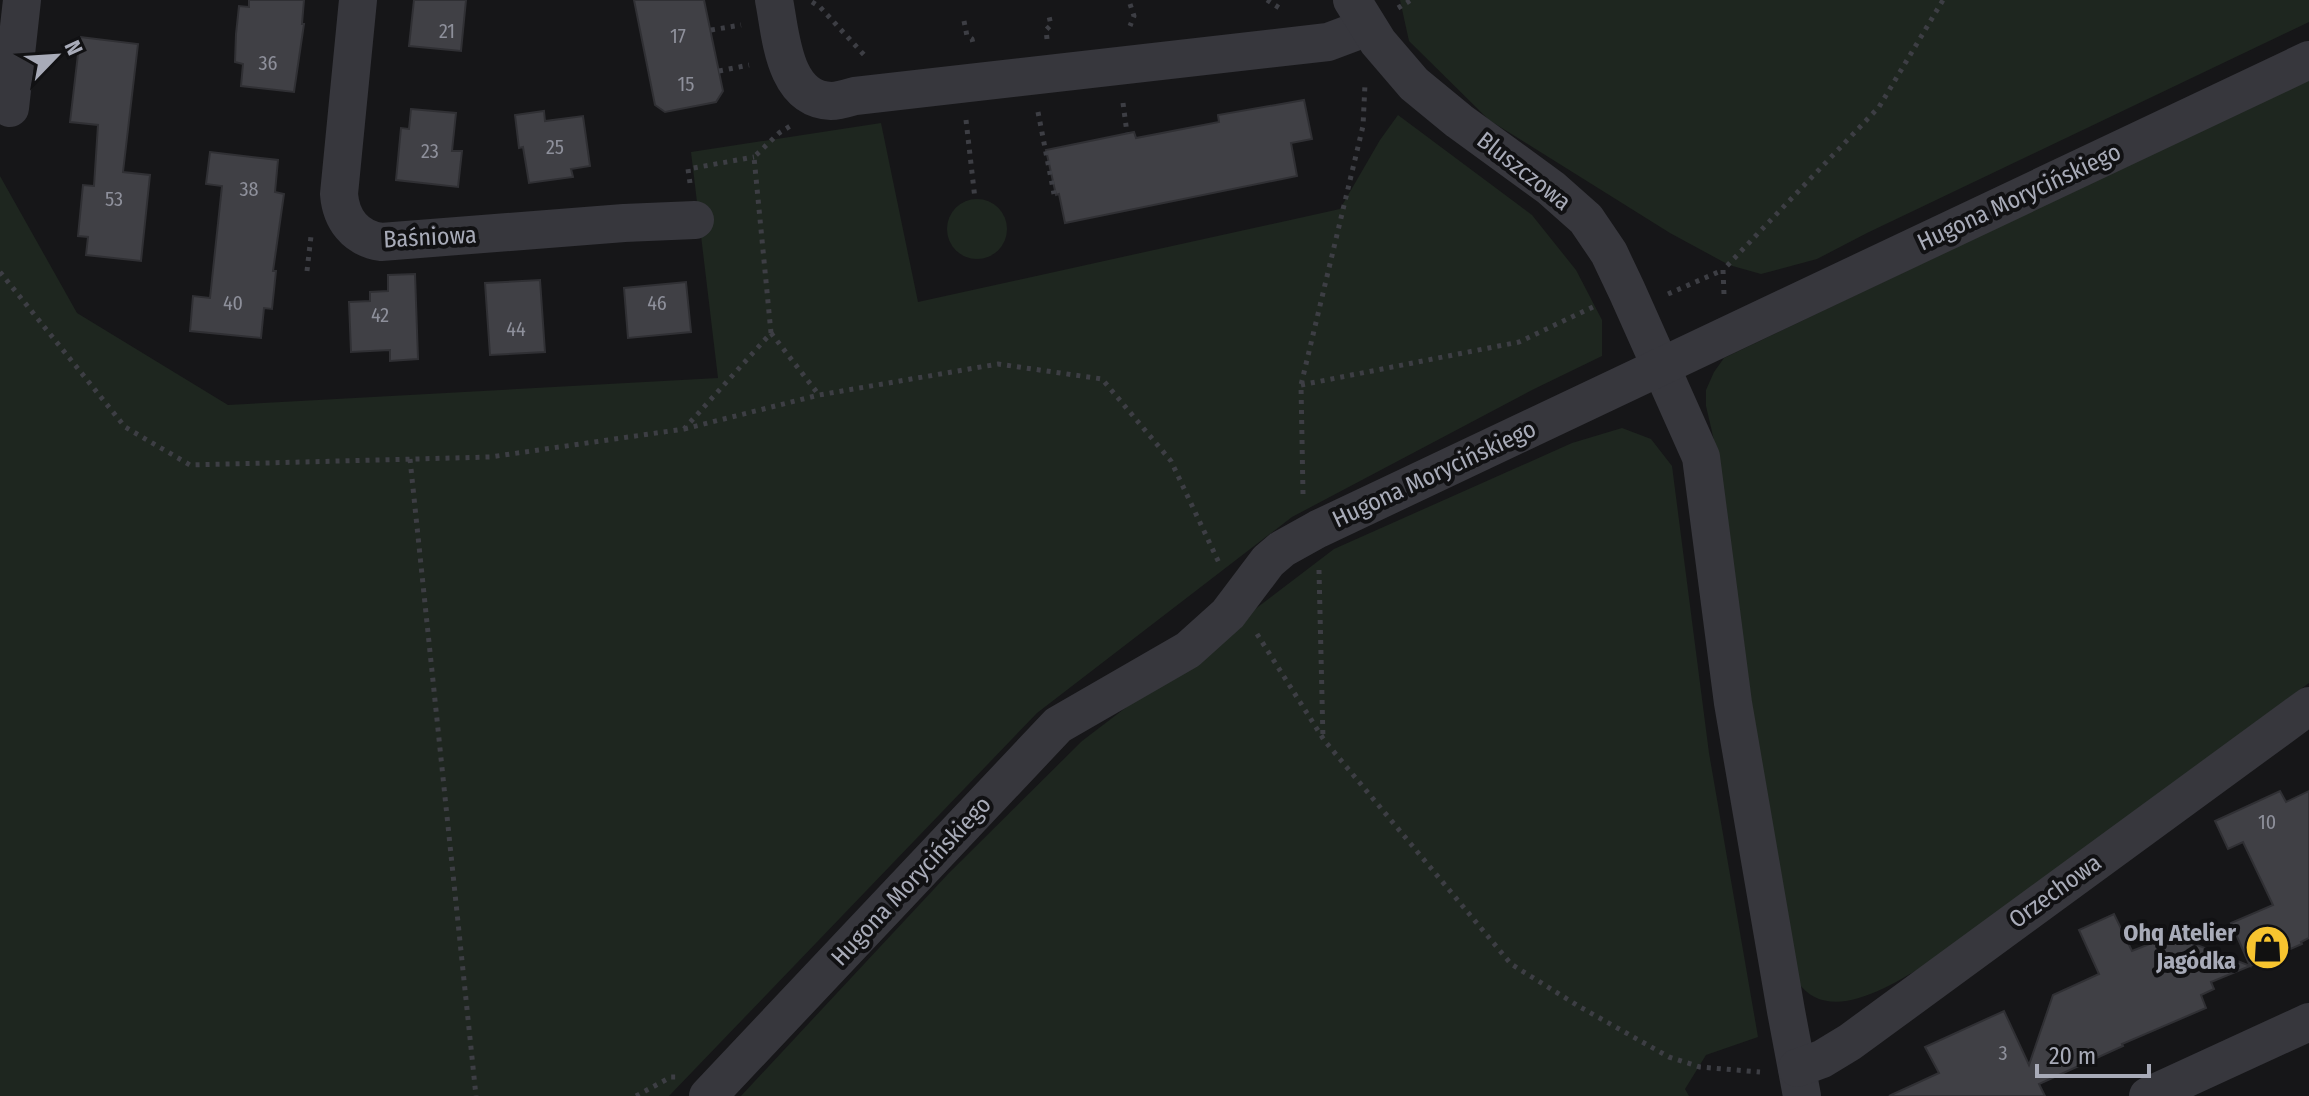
<svg xmlns="http://www.w3.org/2000/svg" width="2309" height="1096" viewBox="0 0 2309 1096" font-family="'Fira Sans Condensed',sans-serif">
	<style>
		.green { fill: #1e261f }
		.building { fill: #404045; stroke: #303034; stroke-width: 2 }
		.lines { fill: none; stroke-linecap: round; stroke-linejoin: round }
		.path { stroke: #3d3e44; stroke-width: 5; stroke-dasharray: 4 6; stroke-linecap: butt }
		.minor { stroke: #37373d; stroke-width: 38 }
		.labels { text-anchor: middle; dominant-baseline: central; stroke-width: 8; stroke-linejoin: round; paint-order: stroke }
		.number-label { font-size: 20px; fill: #8e909b }
		.street-label { font-size: 24px; fill: #a8abb8; stroke: #111113 }
		.poi-label { font-size: 24px; font-weight: bold; fill: #a8abb8; stroke: #111113; text-anchor: end }
	</style>
	<rect width="100%" height="100%" fill="#161618"/>
	<g class="green">
		<path d="M 1400,0 L 2309,0 L 2309,22 L 1867,233 L 1817,259 L 1761,274 L 1729,265 L 1670,233 L 1489,120 L 1409,41 Z"/>
		<path d="M 2309,79 L 2309,683 L 1927,964 C 1891,985 1828,1027 1797,981 L 1751,699 L 1720,466 L 1706,406 L 1706,390 L 1714,372 L 1724,358 Z"/>
		<path d="M 1398,115 L 1532,215 L 1576,270 L 1602,320 L 1602,356 L 1532,390 L 1292,517 L 1037,713 L 669,1096 L 0,1096 L 0,176 L 77,313 L 228,405 L 718,378 L 691,152 L 881,123 L 918,302 L 1340,209 L 1380,140 Z"/>
		<circle cx="977" cy="229" r="30"/>
		<path d="M 1622,428 L 1651,439 L 1672,466 L 1709,753 L 1758,1037 L 1706,1055 L 1685,1089 L 1689,1096 L 741,1096 L 948,874 L 1082,741 L 1334,549 L 1572,443 Z"/>
	</g>
	<g class="building">
		<path d="M 249,0 L 304,0 L 302,24 L 304,24 L 294,92 L 241,86 L 243,64 L 235,62 L 236,34 L 239,6 L 249,7 Z"/>
		<path d="M 414,0 L 466,0 L 461,51 L 409,46 Z"/>
		<path d="M 634,0 L 704,0 L 723,91 L 716,102 L 665,112 L 655,105 Z"/>
		<path d="M 80,37 L 138,44 L 123,172 L 150,175 L 141,261 L 86,255 L 88,237 L 78,236 L 83,185 L 94,186 L 98,125 L 70,122 Z"/>
		<path d="M 1304,100 L 1312,139 L 1291,143 L 1297,176 L 1065,223 L 1059,194 L 1056,195 L 1046,150 L 1134,132 L 1136,138 L 1219,122 L 1218,115 Z"/>
		<path d="M 411,109 L 456,113 L 452,151 L 462,151 L 458,187 L 396,180 L 401,128 L 409,129 Z"/>
		<path d="M 544,111 L 545,121 L 583,116 L 590,166 L 571,169 L 573,177 L 529,183 L 523,147 L 519,148 L 515,115 Z"/>
		<path d="M 210,152 L 278,160 L 275,192 L 284,194 L 273,271 L 276,271 L 272,309 L 264,308 L 261,338 L 190,331 L 193,296 L 210,298 L 222,186 L 206,184 Z"/>
		<path d="M 415,274 L 418,359 L 390,361 L 390,350 L 351,352 L 349,302 L 370,301 L 370,292 L 388,291 L 388,275 Z"/>
		<path d="M 540,280 L 545,352 L 490,355 L 485,283 Z"/>
		<path d="M 686,282 L 691,332 L 628,338 L 624,288 Z"/>
		<path d="M 2280,791 L 2286,802 L 2309,791 L 2309,938 L 2301,942 L 2302,944 L 2279,954 L 2211,982 L 2214,989 L 2201,995 L 2206,1008 L 2122,1044 L 2123,1046 L 2039,1084 L 2045,1096 L 1889,1096 L 1939,1073 L 1925,1047 L 2004,1011 L 2029,1065 L 2053,995 L 2099,974 L 2079,930 L 2114,914 L 2132,951 L 2172,935 L 2250,966 L 2231,923 L 2273,905 L 2243,842 L 2228,849 L 2215,821 Z"/>
	</g>
	<g class="lines">
		<g class="path">
			<path d="M 1267,0 L 1281,9"/>
			<path d="M 812,2 L 820,7 L 866,57"/>
			<path d="M 1130,4 L 1134,16 L 1130,26"/>
			<path d="M 1398,8 L 1411,0"/>
			<path d="M 964,21 L 967,36 L 972,39 L 974,47"/>
			<path d="M 711,30 L 741,25"/>
			<path d="M 1047,39 L 1046,30 L 1051,25 L 1048,12"/>
			<path d="M 719,71 L 749,65"/>
			<path d="M 1123,103 L 1127,133"/>
			<path d="M 1038,112 L 1054,194"/>
			<path d="M 966,120 L 975,199"/>
			<path d="M 690,183 L 688,169 L 754,157"/>
			<path d="M 307,271 L 311,236"/>
			<path d="M 0,272 L 125,427 L 190,465 L 490,457 L 684,429 L 771,333 L 754,157 L 779,133 L 792,125"/>
			<path d="M 1668,294 L 1723,270"/>
			<path d="M 1724,294 L 1723,270 L 1879,107 L 1943,0"/>
			<path d="M 771,333 L 819,395"/>
			<path d="M 1301,385 L 1519,342 L 1595,306"/>
			<path d="M 684,429 L 819,395 L 998,364 L 1102,379 L 1171,461 L 1220,565"/>
			<path d="M 410,459 L 476,1096"/>
			<path d="M 1303,494 L 1301,385 L 1363,126 L 1365,84"/>
			<path d="M 1319,570 L 1323,740"/>
			<path d="M 1257,634 L 1324,740 L 1511,964 L 1580,1007 L 1669,1057 L 1700,1067 L 1760,1072"/>
			<path d="M 636,1096 L 671,1077 L 677,1077"/>
		</g>
		<g class="minor">
			<path d="M 358,0 L 339,194 C 341,219 355,238 381,242 L 624,223 L 695,220"/>
			<path d="M 774,0 C 781,35 783,99 831,101 C 839,101 848,98 855,96 L 1328,42 L 1368,27"/>
			<path d="M 1352,0 L 1378,42 L 1414,84 L 1459,121 L 1551,188 L 1586,219 L 1609,253 L 1627,291 L 1701,457 L 1733,703 L 1786,1011 L 1802,1096"/>
			<path d="M 10,108 L 22,0"/>
			<path d="M 1797,1068 L 1822,1059 L 1850,1042 L 2309,706"/>
			<path d="M 708,1096 L 1058,725 L 1188,650 L 1228,614 L 1268,561 L 1282,549 L 1318,529 L 2309,60"/>
			<path d="M 2148,1096 L 2309,1022"/>
		</g>
	</g>
	<defs>
		<symbol id="shop-disc" viewBox="-11 -11 22 22"><circle r="9.5" fill="#f7c42f" stroke="#111113"/><path d="M-5-2.5h2.3a2.7 3.5 0 0 1 5.4 0H5L5.5 6h-11ZM-1.5-2.5h3a1.5 2.3 0 0 0-3 0Z" fill="#111"/></symbol>
	</defs>
	<g fill-rule="evenodd">
		<use href="#shop-disc" x="2242" y="922" width="51" height="51"/>
	</g>
	<g class="labels">
		<g class="number-label">
			<text x="447" y="31">21</text>
			<text x="678" y="36">17</text>
			<text x="268" y="63">36</text>
			<text x="686" y="84">15</text>
			<text x="555" y="147">25</text>
			<text x="430" y="151">23</text>
			<text x="249" y="189">38</text>
			<text x="114" y="199">53</text>
			<text x="233" y="303">40</text>
			<text x="657" y="303">46</text>
			<text x="380" y="315">42</text>
			<text x="516" y="329">44</text>
			<text x="2267" y="822">10</text>
			<text x="2003" y="1053">3</text>
		</g>
		<g class="street-label">
			<text transform="translate(1524 171) rotate(38)">Bluszczowa</text>
			<text transform="translate(2019 197) rotate(-25)">Hugona Morycińskiego</text>
			<text transform="translate(430 237) rotate(-3)">Baśniowa</text>
			<text transform="translate(1434 474) rotate(-25)">Hugona Morycińskiego</text>
			<text transform="translate(911 881) rotate(-47)">Hugona Morycińskiego</text>
			<text transform="translate(2055 891) rotate(-36)">Orzechowa</text>
		</g>
		<g class="poi-label">
			<text x="2236" y="933">Ohq Atelier<tspan x="2236" dy="28">Jagódka</tspan></text>
		</g>
	</g>
	<g transform="translate(56 56) rotate(65)" stroke="#111113" stroke-width="6" paint-order="stroke">
	<path d="M0-6L14 30L0 20L-14 30Z" fill="#a8abb8"/>
	<text y="-12" font-size="22" font-weight="bold" text-anchor="middle" fill="#a8abb8">N</text>
	</g>
	<path d="M2037 1064v12h112v-12" fill="none" stroke="#a8abb8" stroke-width="4"/>
	<text x="2049" y="1064" font-size="24" fill="#a8abb8" stroke="#111113" stroke-width="6" paint-order="stroke">20 m</text>
</svg>
